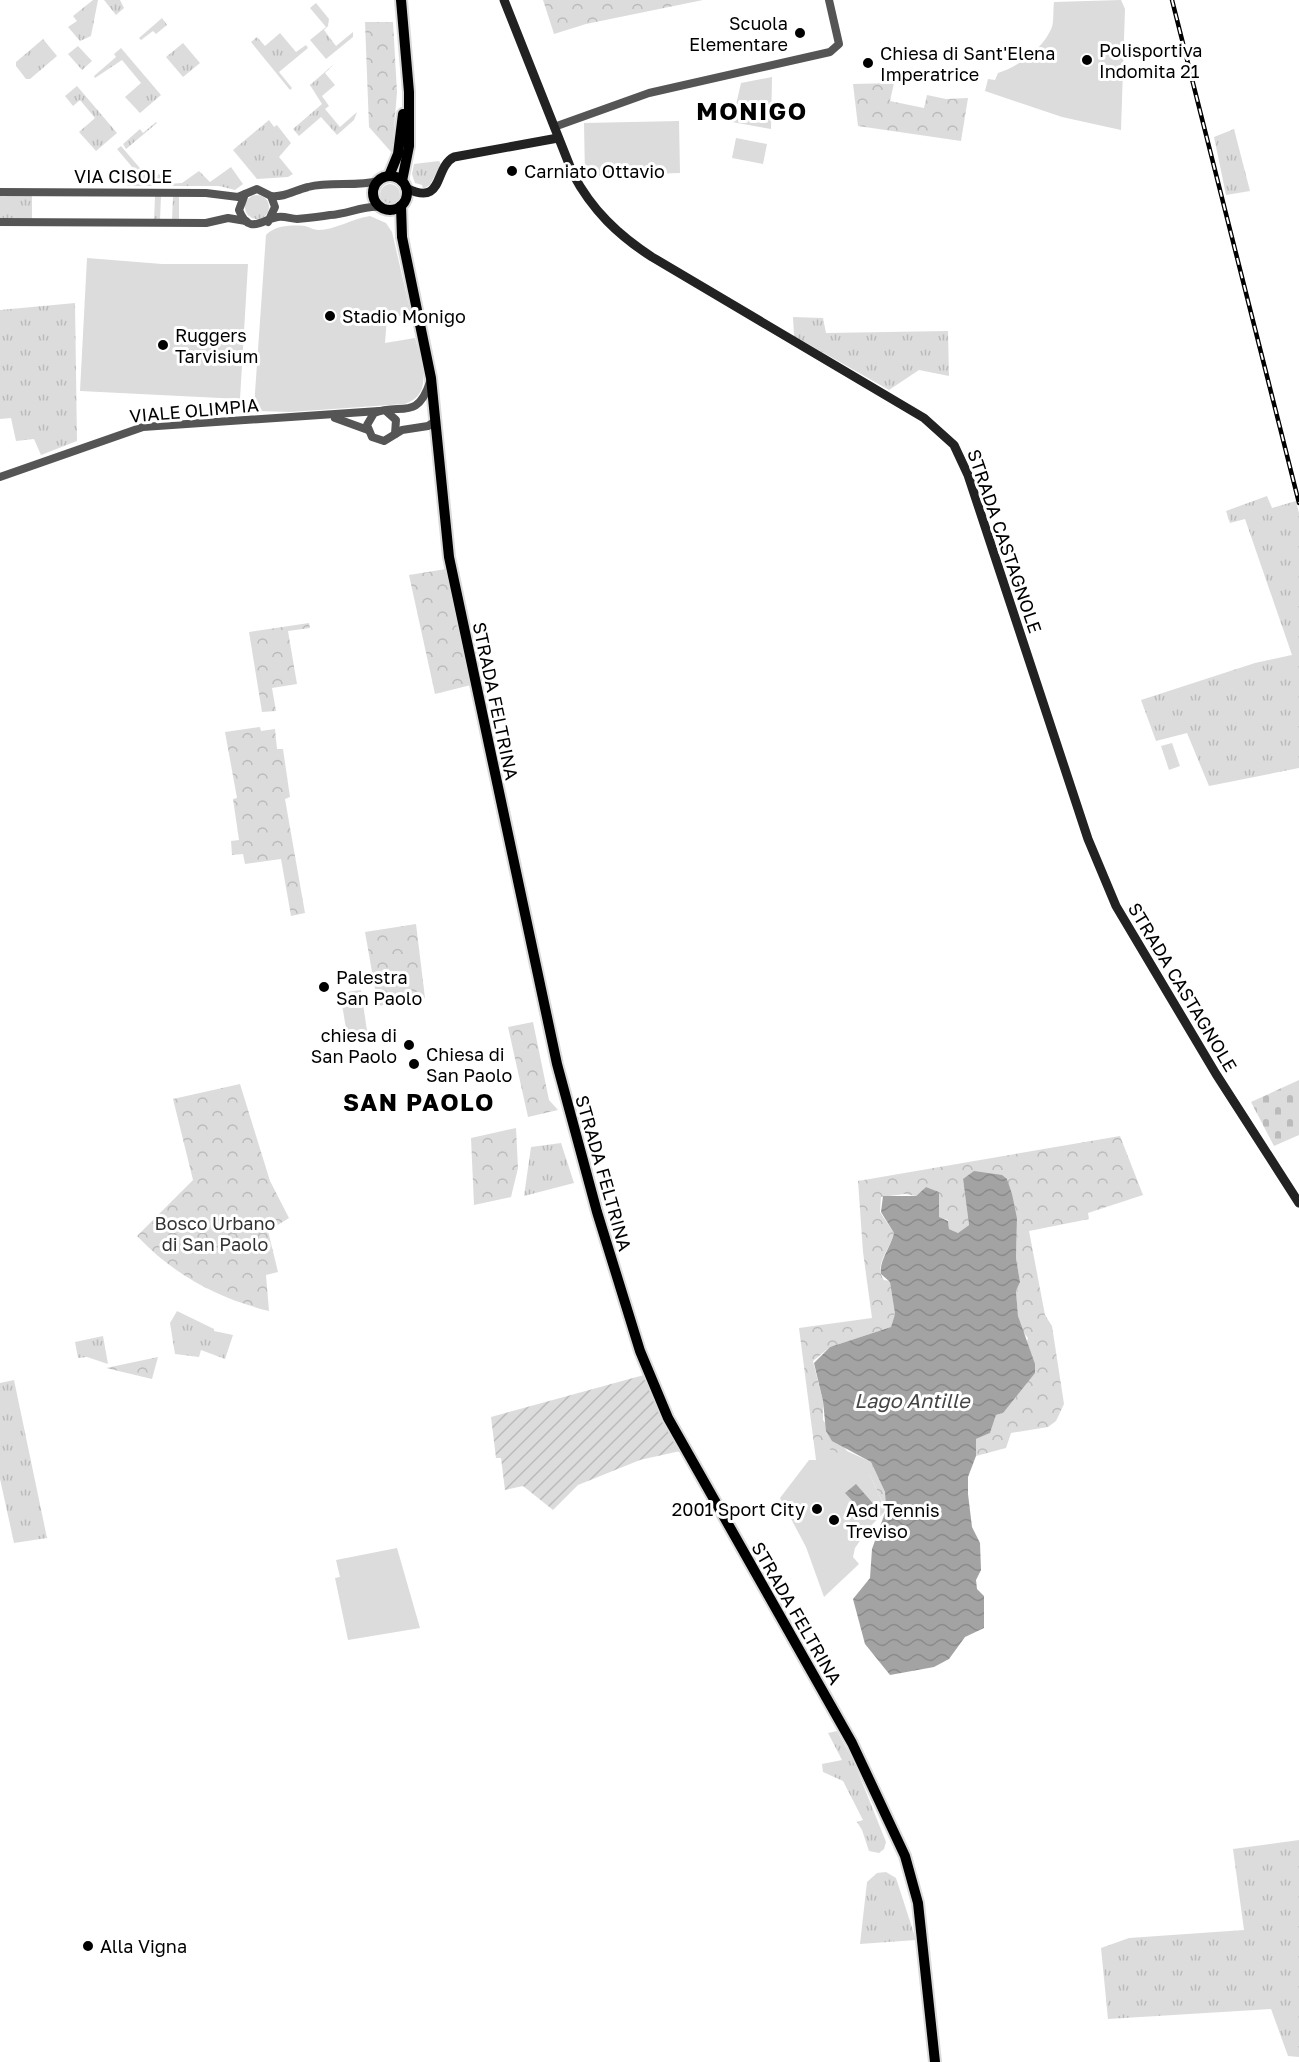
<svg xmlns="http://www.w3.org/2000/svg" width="1299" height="2062" viewBox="0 0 1299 2062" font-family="'Golos Text',sans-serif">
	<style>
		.grass { fill: url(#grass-tufts) }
		.forest { fill: url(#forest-crowns) }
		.cemetery { fill: url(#cemetery-stones) }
		.garden { fill: url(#garden-furrows) }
		.pitch { fill: #dcdcdc }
		.water { fill: url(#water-waves) }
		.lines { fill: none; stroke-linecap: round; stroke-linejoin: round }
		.primary-casing { stroke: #dbdbdb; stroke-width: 14 }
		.tertiary { stroke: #555; stroke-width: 8 }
		.secondary { stroke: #222; stroke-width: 9 }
		.primary { stroke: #000; stroke-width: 10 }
		.rail-casing { stroke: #000; stroke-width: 4.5 }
		.rail { stroke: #fff; stroke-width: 2; stroke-dasharray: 7; stroke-linecap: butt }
		.poi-dot { fill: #000; stroke: #fff; stroke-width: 2 }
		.labels { text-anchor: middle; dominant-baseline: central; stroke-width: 6; stroke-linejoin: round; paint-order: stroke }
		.poi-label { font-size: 18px; fill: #000; stroke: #fff; text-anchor: start }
		.street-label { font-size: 18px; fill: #000; stroke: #fff }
		.park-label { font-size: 18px; fill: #333; stroke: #fff }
		.water-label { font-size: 20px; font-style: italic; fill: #444; stroke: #fff }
		.district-label { font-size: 24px; font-weight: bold; letter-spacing: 1.5px; fill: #000; stroke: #fff }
	</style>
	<defs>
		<pattern id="grass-tufts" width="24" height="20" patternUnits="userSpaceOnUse" patternTransform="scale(1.5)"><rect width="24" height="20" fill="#dcdcdc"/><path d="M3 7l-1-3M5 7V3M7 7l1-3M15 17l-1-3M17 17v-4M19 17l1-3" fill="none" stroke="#bbb"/></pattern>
		<pattern id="forest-crowns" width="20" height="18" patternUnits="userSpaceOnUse" patternTransform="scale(1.5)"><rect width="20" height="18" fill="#dcdcdc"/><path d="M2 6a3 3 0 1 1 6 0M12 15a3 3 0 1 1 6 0" fill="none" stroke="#bbb"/></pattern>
		<pattern id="cemetery-stones" width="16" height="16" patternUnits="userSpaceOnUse" patternTransform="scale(1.5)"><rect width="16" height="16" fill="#dcdcdc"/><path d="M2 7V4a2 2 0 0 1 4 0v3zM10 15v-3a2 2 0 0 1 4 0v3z" fill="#bbb"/></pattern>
		<pattern id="garden-furrows" width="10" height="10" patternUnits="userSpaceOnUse" patternTransform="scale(1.5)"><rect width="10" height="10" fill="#dcdcdc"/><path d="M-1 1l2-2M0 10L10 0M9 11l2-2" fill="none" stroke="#bbb"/></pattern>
		<pattern id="water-waves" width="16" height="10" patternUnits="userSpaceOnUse" patternTransform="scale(1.5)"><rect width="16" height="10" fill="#a3a3a3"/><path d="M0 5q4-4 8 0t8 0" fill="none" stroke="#8b8b8b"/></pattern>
	</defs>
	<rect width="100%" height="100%" fill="#fff"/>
	<g class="grass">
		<path d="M 93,0 L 98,0 L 91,36 L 80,41 L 68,27 L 77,21 L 73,16 Z"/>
		<path d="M 104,0 L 120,0 L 124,8 L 116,15 Z"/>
		<path d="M 316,3 L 329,19 L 328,26 L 324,30 L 336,46 L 353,32 L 353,37 L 326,59 L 310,40 L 326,27 L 310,8 Z"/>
		<path d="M 162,18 L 167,25 L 156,34 L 153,31 L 141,40 L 139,38 Z"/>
		<path d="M 280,33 L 296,52 L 306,45 L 308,48 L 279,72 L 292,88 L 290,90 L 251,42 L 257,37 L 265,46 Z"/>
		<path d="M 43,39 L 57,56 L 30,79 L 26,79 L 16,66 L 16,62 Z"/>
		<path d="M 183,43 L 200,63 L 183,77 L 166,57 Z"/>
		<path d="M 78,46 L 92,61 L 82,70 L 68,54 Z"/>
		<path d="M 121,48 L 161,95 L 140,113 L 125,97 L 141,83 L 122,60 L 95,78 L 94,76 L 116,57 L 114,54 Z"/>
		<path d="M 334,64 L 325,73 L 335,85 L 322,96 L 329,106 L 325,109 L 340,127 L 357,112 L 354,120 L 337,135 L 321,117 L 299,136 L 293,129 L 322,104 L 310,85 Z"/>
		<path d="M 77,86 L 117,133 L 96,151 L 79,132 L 95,118 L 80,100 L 73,106 L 65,96 Z"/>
		<path d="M 269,120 L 274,127 L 277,125 L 291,143 L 279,157 L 293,174 L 288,177 L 257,179 L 233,150 Z"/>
		<path d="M 156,122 L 157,123 L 126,149 L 123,144 L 140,129 L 143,133 Z"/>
		<path d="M 1234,129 L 1250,191 L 1226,195 L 1214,137 Z"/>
		<path d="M 121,146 L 151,181 L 159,174 L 167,184 L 182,183 L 199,171 L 210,182 L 231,167 L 243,184 L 235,190 L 219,186 L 127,186 L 138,174 L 117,149 Z"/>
		<path d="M 439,161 L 441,164 L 430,185 L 423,189 L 422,185 L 415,183 L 412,174 L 414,164 Z"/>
		<circle cx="390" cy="194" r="10"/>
		<circle cx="257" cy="207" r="12"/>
		<rect x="0" y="195" width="32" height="25"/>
		<path d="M 155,196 L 161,196 L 160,220 L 154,221 Z"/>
		<path d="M 173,196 L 179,196 L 179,220 L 172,220 Z"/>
		<path d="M 75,303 L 77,441 L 41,455 L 34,439 L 16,441 L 11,418 L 0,419 L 0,310 Z"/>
		<path d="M 793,317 L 823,318 L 826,333 L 948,331 L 949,376 L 919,370 L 889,390 L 794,336 Z"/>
		<path d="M 1267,496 L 1272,508 L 1296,501 L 1299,513 L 1299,768 L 1209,786 L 1187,733 L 1156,741 L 1141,700 L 1255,663 L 1292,655 L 1245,519 L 1230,523 L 1226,511 Z"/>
		<path d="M 561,1143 L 574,1183 L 524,1196 L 531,1147 Z"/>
		<path d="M 177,1311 L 214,1329 L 214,1331 L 233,1335 L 225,1359 L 201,1350 L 199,1357 L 175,1354 L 170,1323 Z"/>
		<path d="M 103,1336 L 108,1364 L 87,1357 L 78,1358 L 75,1342 Z"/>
		<path d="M 14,1380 L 47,1538 L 14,1543 L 0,1479 L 0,1383 Z"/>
		<path d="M 837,1731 L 854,1762 L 886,1842 L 884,1849 L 879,1853 L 869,1851 L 862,1830 L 857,1822 L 863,1820 L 843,1781 L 823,1772 L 822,1764 L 842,1760 L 828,1733 Z"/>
		<path d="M 1299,1840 L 1299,2057 L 1288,2056 L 1271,2009 L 1108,2019 L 1101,1948 L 1129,1938 L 1244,1930 L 1233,1849 Z"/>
		<path d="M 886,1872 L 896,1878 L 916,1940 L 860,1944 L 867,1882 L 877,1873 Z"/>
	</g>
	<g class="forest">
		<path d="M 543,0 L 703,0 L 586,24 L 554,34 Z"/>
		<path d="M 365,22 L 393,22 L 397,92 L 392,153 L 369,127 Z"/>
		<path d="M 894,83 L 890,101 L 924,108 L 927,95 L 946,99 L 968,98 L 961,141 L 858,126 L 853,84 Z"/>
		<path d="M 446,569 L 471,685 L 435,694 L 409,575 Z"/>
		<path d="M 309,623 L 310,628 L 288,631 L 297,684 L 272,688 L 276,711 L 262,712 L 249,632 Z"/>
		<path d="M 260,727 L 261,731 L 275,729 L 277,749 L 283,749 L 290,797 L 285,799 L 305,913 L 291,916 L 281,859 L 245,864 L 243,854 L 232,855 L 231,841 L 239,840 L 233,799 L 237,798 L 225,732 Z"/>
		<path d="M 416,924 L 425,998 L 378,1006 L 365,932 Z"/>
		<path d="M 533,1022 L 549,1100 L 558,1110 L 528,1117 L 508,1027 Z"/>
		<path d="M 240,1084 L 270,1181 L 289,1218 L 268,1231 L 278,1272 L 266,1275 L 269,1311 C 217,1298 174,1275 137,1236 L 193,1180 L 173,1099 Z"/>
		<path d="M 516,1128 L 518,1168 L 511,1197 L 474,1205 L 471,1138 Z"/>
		<path d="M 1120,1136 L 1143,1195 L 1088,1213 L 1089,1219 L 1029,1231 L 1045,1315 L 1052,1326 L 1064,1404 L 1056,1421 L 1048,1427 L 1011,1433 L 1006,1448 L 976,1456 L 976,1439 L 990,1433 L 996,1415 L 1003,1413 L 1028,1338 L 1021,1330 L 1018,1316 L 1016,1291 L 1020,1282 L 1016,1258 L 1017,1218 L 1007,1179 L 963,1179 L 969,1225 L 958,1233 L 949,1229 L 948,1220 L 939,1218 L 939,1192 L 926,1187 L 916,1196 L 905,1194 L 881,1197 L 880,1212 L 894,1233 C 890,1250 873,1265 884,1280 L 890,1281 L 895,1314 L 891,1327 L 830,1347 L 813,1361 L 823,1401 L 823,1420 L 847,1451 L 871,1462 L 885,1492 L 886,1510 L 870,1475 L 816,1460 L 799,1328 L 872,1318 L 863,1252 L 858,1181 Z"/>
		<path d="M 158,1357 L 152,1379 L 106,1368 Z"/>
	</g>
	<path class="cemetery" d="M 1299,1080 L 1299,1135 L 1274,1146 L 1251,1102 Z"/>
	<path class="garden" d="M 644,1375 L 680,1451 L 640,1460 L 578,1485 L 553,1510 L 523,1486 L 505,1490 L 501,1458 L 496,1458 L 491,1417 Z"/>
	<g class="pitch">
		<path d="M 1121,0 L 1125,9 L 1121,130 L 1062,117 L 985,91 L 988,79 L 995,80 L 998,73 C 1018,67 1044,48 1052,27 C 1054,20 1053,9 1054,2 Z"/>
		<path d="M 772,77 L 771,129 L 732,122 L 741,83 Z"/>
		<path d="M 679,121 L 680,173 L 585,176 L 584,123 Z"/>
		<path d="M 736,138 L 767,144 L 763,164 L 732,158 Z"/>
		<path d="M 370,216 L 386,223 L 392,232 L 411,314 L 387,318 L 385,343 L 415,338 C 421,361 435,395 404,404 L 290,412 L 258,411 L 254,407 L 266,235 C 276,225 291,225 305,226 C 309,227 314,230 318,230 C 336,230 350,219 370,216 Z"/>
		<path d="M 87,258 L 162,264 L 248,264 L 240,399 L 80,391 Z"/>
		<path d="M 1172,743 L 1180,766 L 1169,770 L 1161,746 Z"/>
		<path d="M 361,990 L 367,1031 L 347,1034 L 340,993 Z"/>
		<path d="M 822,1446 L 861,1463 L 870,1475 L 886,1510 L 868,1529 L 855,1548 L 853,1557 L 859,1564 L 824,1597 L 806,1547 L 780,1498 L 809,1460 L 816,1460 Z"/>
		<path d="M 397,1548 L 420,1628 L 348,1640 L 335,1578 L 340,1577 L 336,1560 Z"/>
	</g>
	<g class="water">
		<path d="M 974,1171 L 1002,1175 L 1007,1179 L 1012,1194 L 1017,1218 L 1016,1258 L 1020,1282 L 1016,1291 L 1018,1316 L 1035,1364 L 1035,1373 L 1003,1413 L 996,1415 L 990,1433 L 976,1439 L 976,1456 L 968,1477 L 968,1494 L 972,1527 L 980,1543 L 981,1570 L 976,1580 L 977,1589 L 984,1596 L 984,1628 L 965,1637 L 949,1659 L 934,1667 L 890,1675 L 865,1644 L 853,1599 L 870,1578 L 872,1549 L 886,1510 L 885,1492 L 871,1462 L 832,1441 L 826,1431 L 823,1401 L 814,1363 L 830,1347 L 891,1327 L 895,1314 L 890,1282 L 881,1274 C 879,1260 891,1247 894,1233 L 881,1212 L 883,1196 L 916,1196 L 926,1187 L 939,1192 L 939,1217 L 948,1221 L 949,1229 L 958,1233 L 969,1225 L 963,1179 Z"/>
		<path d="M 856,1484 L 877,1508 L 867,1517 L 845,1493 Z"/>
	</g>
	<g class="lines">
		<defs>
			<g id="primary">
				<path d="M 401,0 L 409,92 L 409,146 L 402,181"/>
				<path d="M 389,176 L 398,154 L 403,114"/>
				<circle cx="390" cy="193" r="17"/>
				<path d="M 401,206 L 402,237 L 431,378 L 449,557 L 557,1064 L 597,1212 L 640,1351 L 668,1418 L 852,1743 L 905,1856 L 918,1903 L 935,2062"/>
			</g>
		</defs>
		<use href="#primary" class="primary-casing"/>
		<g class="tertiary">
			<path d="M 554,127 L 649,93 L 830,52 L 839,44 L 829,0"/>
			<path d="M 0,192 L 206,193 L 238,197 L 245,194"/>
			<path d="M 271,196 C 284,198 295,190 308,187 C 331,181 355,187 379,181"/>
			<path d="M 0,222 L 206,223 L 228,218 L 246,221"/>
			<path d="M 268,222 L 275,207 L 271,196 L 257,189 L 245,194 L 239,210 C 249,236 262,219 278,217 C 285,216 291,219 297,219 C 308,218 319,217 330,215 C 348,214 364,205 381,207"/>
			<path d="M 430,382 C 417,422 400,402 374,413 L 367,425 L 372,437 L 384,441 L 402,430 L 428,426 L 436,421"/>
			<path d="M 386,411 L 396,420 L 395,434"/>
			<path d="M 335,418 L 368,430"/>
			<path d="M 0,477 L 143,427 L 379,411"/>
		</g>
		<g class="secondary">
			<path d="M 504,0 L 573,174 C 592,210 618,235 652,257 L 924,418 L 954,445 L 968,475 L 1088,839 L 1116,906 L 1216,1074 L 1299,1203"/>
			<path d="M 406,188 C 445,207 433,168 454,157 L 558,138"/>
		</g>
		<use href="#primary" class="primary"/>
		<defs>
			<path id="rail" d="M 1172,0 L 1299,503"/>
		</defs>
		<use href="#rail" class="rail-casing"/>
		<use href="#rail" class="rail"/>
	</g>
	<g class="poi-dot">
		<circle cx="800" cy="33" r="6"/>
		<circle cx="1087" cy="60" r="6"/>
		<circle cx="868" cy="63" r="6"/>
		<circle cx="512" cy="171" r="6"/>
		<circle cx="330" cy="316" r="6"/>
		<circle cx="163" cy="345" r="6"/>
		<circle cx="324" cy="987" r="6"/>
		<circle cx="409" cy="1045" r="6"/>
		<circle cx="414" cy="1064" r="6"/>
		<circle cx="817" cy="1509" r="6"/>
		<circle cx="834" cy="1520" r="6"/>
		<circle cx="88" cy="1946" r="6"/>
	</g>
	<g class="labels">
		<g class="poi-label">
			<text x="788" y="23" text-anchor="end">Scuola<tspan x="788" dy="21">Elementare</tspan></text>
			<text x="1099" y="50">Polisportiva<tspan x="1099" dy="21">Indomita 21</tspan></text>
			<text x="880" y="53">Chiesa di Sant'Elena<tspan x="880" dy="21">Imperatrice</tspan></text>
			<text x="524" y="171">Carniato Ottavio</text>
			<text x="342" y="316">Stadio Monigo</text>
			<text x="175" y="335">Ruggers<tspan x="175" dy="21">Tarvisium</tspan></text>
			<text x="336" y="977">Palestra<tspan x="336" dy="21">San Paolo</tspan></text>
			<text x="397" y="1035" text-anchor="end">chiesa di<tspan x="397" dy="21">San Paolo</tspan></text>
			<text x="426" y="1054">Chiesa di<tspan x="426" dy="21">San Paolo</tspan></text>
			<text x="805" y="1509" text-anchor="end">2001 Sport City</text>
			<text x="846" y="1510">Asd Tennis<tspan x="846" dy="21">Treviso</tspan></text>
			<text x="100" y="1946">Alla Vigna</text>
		</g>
		<g class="street-label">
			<text x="123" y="176">VIA CISOLE</text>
			<text transform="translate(194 410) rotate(-5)">VIALE OLIMPIA</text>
			<text transform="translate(1005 541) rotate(71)">STRADA CASTAGNOLE</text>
			<text transform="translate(496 701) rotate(78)">STRADA FELTRINA</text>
			<text transform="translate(1183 987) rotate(59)">STRADA CASTAGNOLE</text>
			<text transform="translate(604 1173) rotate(74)">STRADA FELTRINA</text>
			<text transform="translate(797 1613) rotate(60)">STRADA FELTRINA</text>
		</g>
		<g class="park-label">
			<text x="215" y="1223">Bosco Urbano<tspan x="215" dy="21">di San Paolo</tspan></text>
		</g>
		<g class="water-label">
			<text x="912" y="1400">Lago Antille</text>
		</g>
		<g class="district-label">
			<text x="752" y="110">MONIGO</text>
			<text x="419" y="1101">SAN PAOLO</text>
		</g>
	</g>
</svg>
